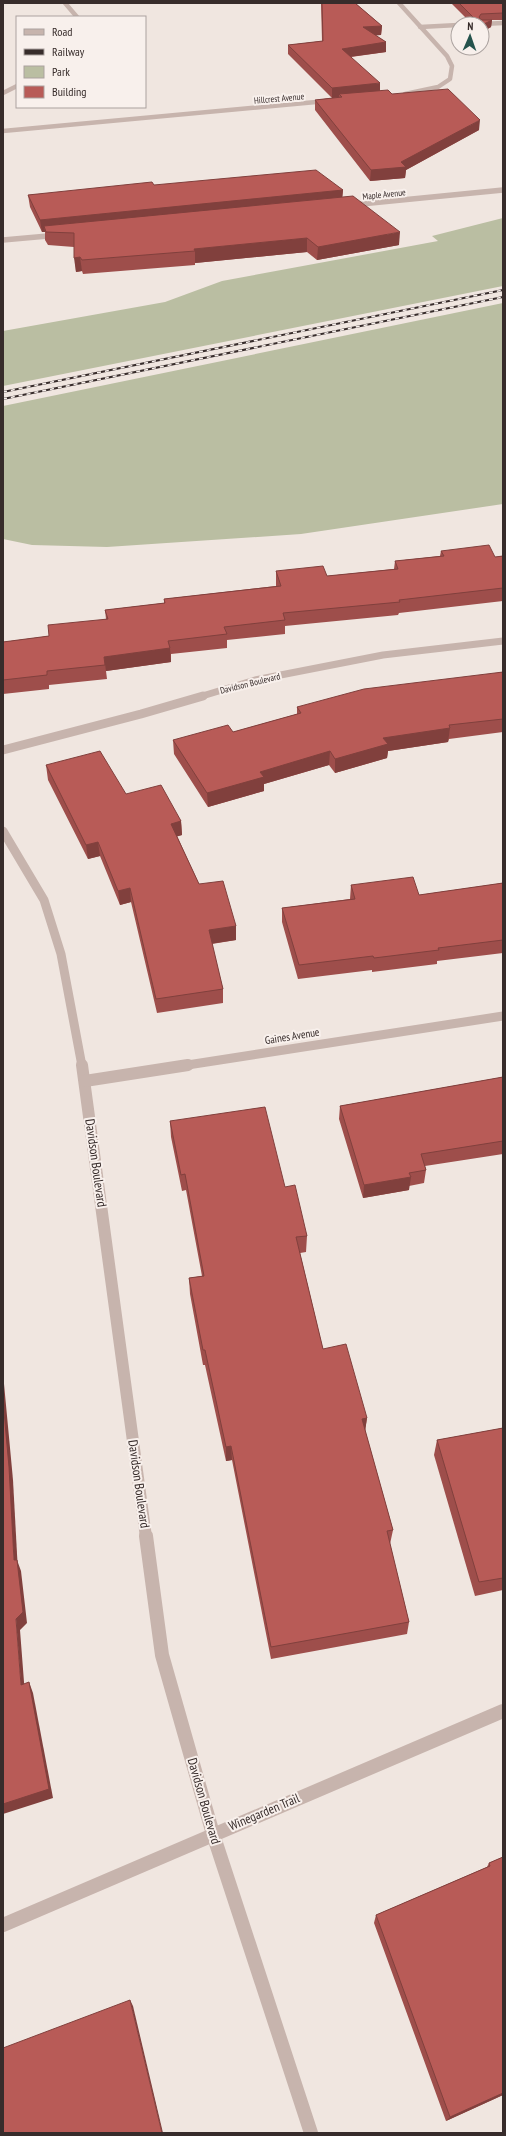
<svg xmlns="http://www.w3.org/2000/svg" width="506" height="2136" viewBox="0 0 506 2136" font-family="'PT Sans Narrow',sans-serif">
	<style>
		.green { fill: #babea2 }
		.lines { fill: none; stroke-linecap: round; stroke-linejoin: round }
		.street-far5 { stroke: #c7b4ad; stroke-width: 4.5 }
		.street-far4 { stroke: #c7b4ad; stroke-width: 5.5 }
		.street-far3 { stroke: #c7b4ad; stroke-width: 7 }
		.street-far2 { stroke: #c7b4ad; stroke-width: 9 }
		.street-far1 { stroke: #c7b4ad; stroke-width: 12 }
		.street { stroke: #c7b4ad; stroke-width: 14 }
		.rail-casing { stroke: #372c2b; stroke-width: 2 }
		.rail { stroke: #f8f0ec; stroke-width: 1.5; stroke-dasharray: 4; stroke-linecap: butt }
		.wall { fill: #9e4e4b }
		.shaded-wall { fill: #81403d }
		.building { fill: #b85b57; stroke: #81403d }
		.labels { text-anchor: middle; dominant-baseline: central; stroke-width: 4; stroke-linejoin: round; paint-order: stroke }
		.far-street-label { font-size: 9px; fill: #372c2b; stroke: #f8f0ec }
		.street-label { font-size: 11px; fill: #372c2b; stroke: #f8f0ec }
		.near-street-label { font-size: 13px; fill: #372c2b; stroke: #f8f0ec }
	</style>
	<rect width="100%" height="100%" fill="#f0e6e0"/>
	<g class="green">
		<path d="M 503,218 L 503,286 L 3,386 L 3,331 L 165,302 L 222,281 L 438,241 L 432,236 Z"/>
		<path d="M 503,303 L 503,504 L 301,534 L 107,547 L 32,545 L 3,539 L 3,406 Z"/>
	</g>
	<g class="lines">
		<g class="street-far5">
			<path d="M 65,3 L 77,17"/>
			<path d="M 399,3 L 447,56 L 452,66 L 450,79 L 438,87 L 405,94"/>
			<path d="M 482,24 L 503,23"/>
			<path d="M 420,27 L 458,25"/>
			<path d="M 3,93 L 17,86"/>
			<path d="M 3,131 L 327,101"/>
		</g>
		<g class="street-far4">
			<path d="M 351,205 L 503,190"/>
			<path d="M 3,240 L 59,235"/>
		</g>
		<path class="street-far3" d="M 199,697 L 255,680 L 383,655 L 503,641"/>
		<g class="street-far2">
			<path d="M 3,750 L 141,714 L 203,696"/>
			<path d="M 3,831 L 44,900 L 61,954 L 82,1066"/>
			<path d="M 181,1066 L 503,1016"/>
		</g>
		<g class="street-far1">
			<path d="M 82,1065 L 146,1537"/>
			<path d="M 85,1081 L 188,1065"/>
		</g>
		<g class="street">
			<path d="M 146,1536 L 162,1655 L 213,1834 L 311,2133"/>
			<path d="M 3,1925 L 503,1711"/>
		</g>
		<defs>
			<g id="rail">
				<path d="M 3,392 L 503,290"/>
				<path d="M 3,399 L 503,297"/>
			</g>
		</defs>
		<use href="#rail" class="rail-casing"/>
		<use href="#rail" class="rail"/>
	</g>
	<g class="wall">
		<path d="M 321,3 L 355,3 L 382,26 L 381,35 L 375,35 L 386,42 L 386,52 L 351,57 L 380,91 L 392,94 L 479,130 L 406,170 L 405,178 L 370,181 L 315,110 L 315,100 L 339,97 L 332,98 L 288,54 L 288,45 L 322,41 Z"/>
		<path d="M 451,3 L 503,3 L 503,20 L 492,20 L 491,27 L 482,32 L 482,24 L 472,24 Z"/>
		<path d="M 154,185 L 343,190 L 342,197 L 399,245 L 317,260 L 307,252 L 195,263 L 195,265 L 83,274 L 82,271 L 76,272 L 74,247 L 48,245 L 45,240 L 45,232 L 42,232 L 30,207 L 28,195 Z"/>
		<path d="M 441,551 L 495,557 L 503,556 L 503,601 L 399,613 L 398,615 L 285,626 L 285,634 L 227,640 L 227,648 L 171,654 L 171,662 L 106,671 L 107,679 L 49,685 L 49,689 L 3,694 L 3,642 L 49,636 L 106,619 L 105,610 L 164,603 L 164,599 L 276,586 L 276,571 L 327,576 L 394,569 L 395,561 L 440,556 Z"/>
		<path d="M 503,672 L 503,732 L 449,739 L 448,742 L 388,751 L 387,758 L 335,773 L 329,765 L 264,784 L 264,791 L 208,807 L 174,754 L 173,740 L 233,732 L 297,714 L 297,707 Z"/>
		<path d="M 46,765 L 126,794 L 181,821 L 182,835 L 177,836 L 199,884 L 236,926 L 236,940 L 212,944 L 223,989 L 223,1003 L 157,1013 L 131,902 L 120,905 L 100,856 L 88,859 L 48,780 Z"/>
		<path d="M 503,883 L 503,953 L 437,961 L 437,964 L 372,972 L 372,970 L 298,979 L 282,922 L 282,908 L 350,899 L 351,885 L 419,895 Z"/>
		<path d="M 503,1077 L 503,1154 L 425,1166 L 426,1170 L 424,1183 L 409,1186 L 409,1190 L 363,1198 L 339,1119 L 340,1106 Z"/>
		<path d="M 170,1121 L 285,1187 L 307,1236 L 306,1252 L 300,1253 L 323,1349 L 367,1418 L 365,1430 L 393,1530 L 390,1544 L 409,1622 L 407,1634 L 271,1659 L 232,1460 L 226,1461 L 205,1365 L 203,1365 L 190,1294 L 189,1278 L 202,1276 L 186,1190 L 182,1191 L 171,1137 Z"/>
		<path d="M 503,1428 L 503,1590 L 475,1596 L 434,1455 L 437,1440 Z"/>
		<path d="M 503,1857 L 503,2095 L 446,2121 L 374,1923 L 376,1915 L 487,1867 L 489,1863 Z"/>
	</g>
	<g class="shaded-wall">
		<path d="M 113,3 L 128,3 L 113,4 Z"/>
		<path d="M 492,20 L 491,27 L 482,32 L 482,25 Z"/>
		<path d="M 382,26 L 381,35 L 362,37 L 363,27 Z"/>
		<path d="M 386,42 L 386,52 L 341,58 L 342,49 Z"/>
		<path d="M 380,83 L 380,93 L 339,94 L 339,97 L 332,98 L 332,88 Z"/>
		<path d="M 480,120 L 479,130 L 406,170 L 405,178 L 370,181 L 371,170 L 401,162 Z"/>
		<path d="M 343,190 L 342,202 L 44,226 L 45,232 L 42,232 L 40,220 Z"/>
		<path d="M 400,232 L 399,245 L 317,260 L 318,247 Z"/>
		<path d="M 307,238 L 307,252 L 195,263 L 195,251 L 194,249 Z"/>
		<path d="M 80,257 L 82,271 L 76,272 L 74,258 Z"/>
		<path d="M 170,648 L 171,662 L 106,671 L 104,657 Z"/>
		<path d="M 450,728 L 448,742 L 388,751 L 387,758 L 335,773 L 335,759 L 383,738 Z"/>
		<path d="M 330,751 L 329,765 L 264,784 L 264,791 L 208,807 L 207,793 L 260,772 Z"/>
		<path d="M 181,821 L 182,835 L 172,838 L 171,824 Z"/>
		<path d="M 98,842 L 100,856 L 88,859 L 86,845 Z"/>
		<path d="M 130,888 L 131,902 L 120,905 L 118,891 Z"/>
		<path d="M 236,926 L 236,940 L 209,944 L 209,930 Z"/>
		<path d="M 411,1177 L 409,1190 L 363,1198 L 364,1185 Z"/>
		<path d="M 3,1373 L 13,1480 L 18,1572 L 14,1560 L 3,1401 Z"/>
		<path d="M 367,1418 L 365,1432 L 362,1419 Z"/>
		<path d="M 231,1446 L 232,1460 L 226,1461 L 226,1447 Z"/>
		<path d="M 17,1560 L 21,1571 L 27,1623 L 20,1630 L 25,1695 L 21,1685 L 16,1619 Z"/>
		<path d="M 29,1682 L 33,1693 L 53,1798 L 3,1814 L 3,1804 Z"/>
		<path d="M 130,2000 L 133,2006 L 163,2133 L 162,2133 Z"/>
		<path d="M 503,2093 L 503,2095 L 446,2121 L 450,2117 Z"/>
	</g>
	<g class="building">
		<path d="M 322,3 L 355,3 L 382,26 L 363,27 L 386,42 L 342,49 L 380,83 L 332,88 L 288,45 L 323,41 Z"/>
		<path d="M 459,3 L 503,3 L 503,13 L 481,14 L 479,17 L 481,20 L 492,20 L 482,25 L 482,24 L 480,24 Z"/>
		<path d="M 448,89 L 480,120 L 401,162 L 406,167 L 371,170 L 315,100 L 342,97 L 339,94 L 388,90 L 392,94 Z"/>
		<path d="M 316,170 L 343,190 L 40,220 L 28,195 L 152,182 L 154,185 Z"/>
		<path d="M 353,196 L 400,232 L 318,247 L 307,238 L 194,249 L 195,251 L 82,260 L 80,257 L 74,258 L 74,233 L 46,232 L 44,226 Z"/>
		<path d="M 489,545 L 495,557 L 503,556 L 503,588 L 399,600 L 400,602 L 283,613 L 285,620 L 224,627 L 227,634 L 168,641 L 170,648 L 104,657 L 105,665 L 47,671 L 47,675 L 3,680 L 3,642 L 49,636 L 48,625 L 108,619 L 105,610 L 165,603 L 164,599 L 281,586 L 276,571 L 323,566 L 327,576 L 398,569 L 395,561 L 444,556 L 441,551 Z"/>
		<path d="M 503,672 L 503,719 L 449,725 L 450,728 L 383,738 L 388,744 L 335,759 L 330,751 L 260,772 L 264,777 L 207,793 L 173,740 L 228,725 L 233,732 L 301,713 L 297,707 L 364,689 Z"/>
		<path d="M 100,751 L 126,794 L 161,785 L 181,821 L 171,824 L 199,884 L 223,881 L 236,926 L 209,930 L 223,989 L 156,999 L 130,888 L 118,891 L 98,842 L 86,845 L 46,765 Z"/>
		<path d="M 413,877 L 419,895 L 503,883 L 503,940 L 438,948 L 439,950 L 374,958 L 373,956 L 299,965 L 282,908 L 355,899 L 351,885 Z"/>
		<path d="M 503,1077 L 503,1141 L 421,1154 L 426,1170 L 409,1173 L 411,1177 L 364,1185 L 340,1106 Z"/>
		<path d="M 265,1107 L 285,1187 L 295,1185 L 307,1236 L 296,1237 L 323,1349 L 346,1344 L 367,1418 L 362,1419 L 393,1530 L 387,1531 L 409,1622 L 271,1647 L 231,1446 L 226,1447 L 205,1350 L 203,1350 L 189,1278 L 204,1276 L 185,1174 L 181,1175 L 170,1121 Z"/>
		<path d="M 3,1401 L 9,1467 L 14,1560 L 17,1560 L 23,1612 L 16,1619 L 21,1685 L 29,1682 L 49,1789 L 3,1804 Z"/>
		<path d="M 503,1428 L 503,1578 L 479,1582 L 437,1440 Z"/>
		<path d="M 503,1857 L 503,2093 L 450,2117 L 376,1915 L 490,1866 L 489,1863 Z"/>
		<path d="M 130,2000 L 162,2133 L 3,2133 L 3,2048 Z"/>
	</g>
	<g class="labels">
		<g class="far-street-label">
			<text transform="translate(279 98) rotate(-5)">Hillcrest Avenue</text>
			<text transform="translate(384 194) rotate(-6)">Maple Avenue</text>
			<text transform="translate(250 683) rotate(-14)">Davidson Boulevard</text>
		</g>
		<g class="street-label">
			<text transform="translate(292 1036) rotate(-9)">Gaines Avenue</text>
		</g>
		<g class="near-street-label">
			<text transform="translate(96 1163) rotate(82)">Davidson Boulevard</text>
			<text transform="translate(139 1484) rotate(82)">Davidson Boulevard</text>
			<text transform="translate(204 1801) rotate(74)">Davidson Boulevard</text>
			<text transform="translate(264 1812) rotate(-23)">Winegarden Trail</text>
		</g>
	</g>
	<rect width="506" height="2136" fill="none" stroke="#372c2b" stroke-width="8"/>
	<rect x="16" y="16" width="130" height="92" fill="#f8f0ec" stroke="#aba29f"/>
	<rect x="24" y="29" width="20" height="6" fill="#c7b4ad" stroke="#aba29f"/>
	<text x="52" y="36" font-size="12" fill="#372c2b">Road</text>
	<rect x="24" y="49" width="20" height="6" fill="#372c2b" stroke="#aba29f"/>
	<text x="52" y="56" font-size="12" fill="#372c2b">Railway</text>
	<rect x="24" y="66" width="20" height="12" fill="#babea2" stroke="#aba29f"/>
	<text x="52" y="76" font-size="12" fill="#372c2b">Park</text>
	<rect x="24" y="86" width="20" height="12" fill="#b85b57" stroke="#aba29f"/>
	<text x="52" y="96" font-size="12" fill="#372c2b">Building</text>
	<g transform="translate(470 36) rotate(2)"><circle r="19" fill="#f8f0ec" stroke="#aba29f"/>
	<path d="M0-3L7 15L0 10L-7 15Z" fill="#25534d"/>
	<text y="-6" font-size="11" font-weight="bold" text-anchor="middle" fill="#372c2b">N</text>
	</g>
</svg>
